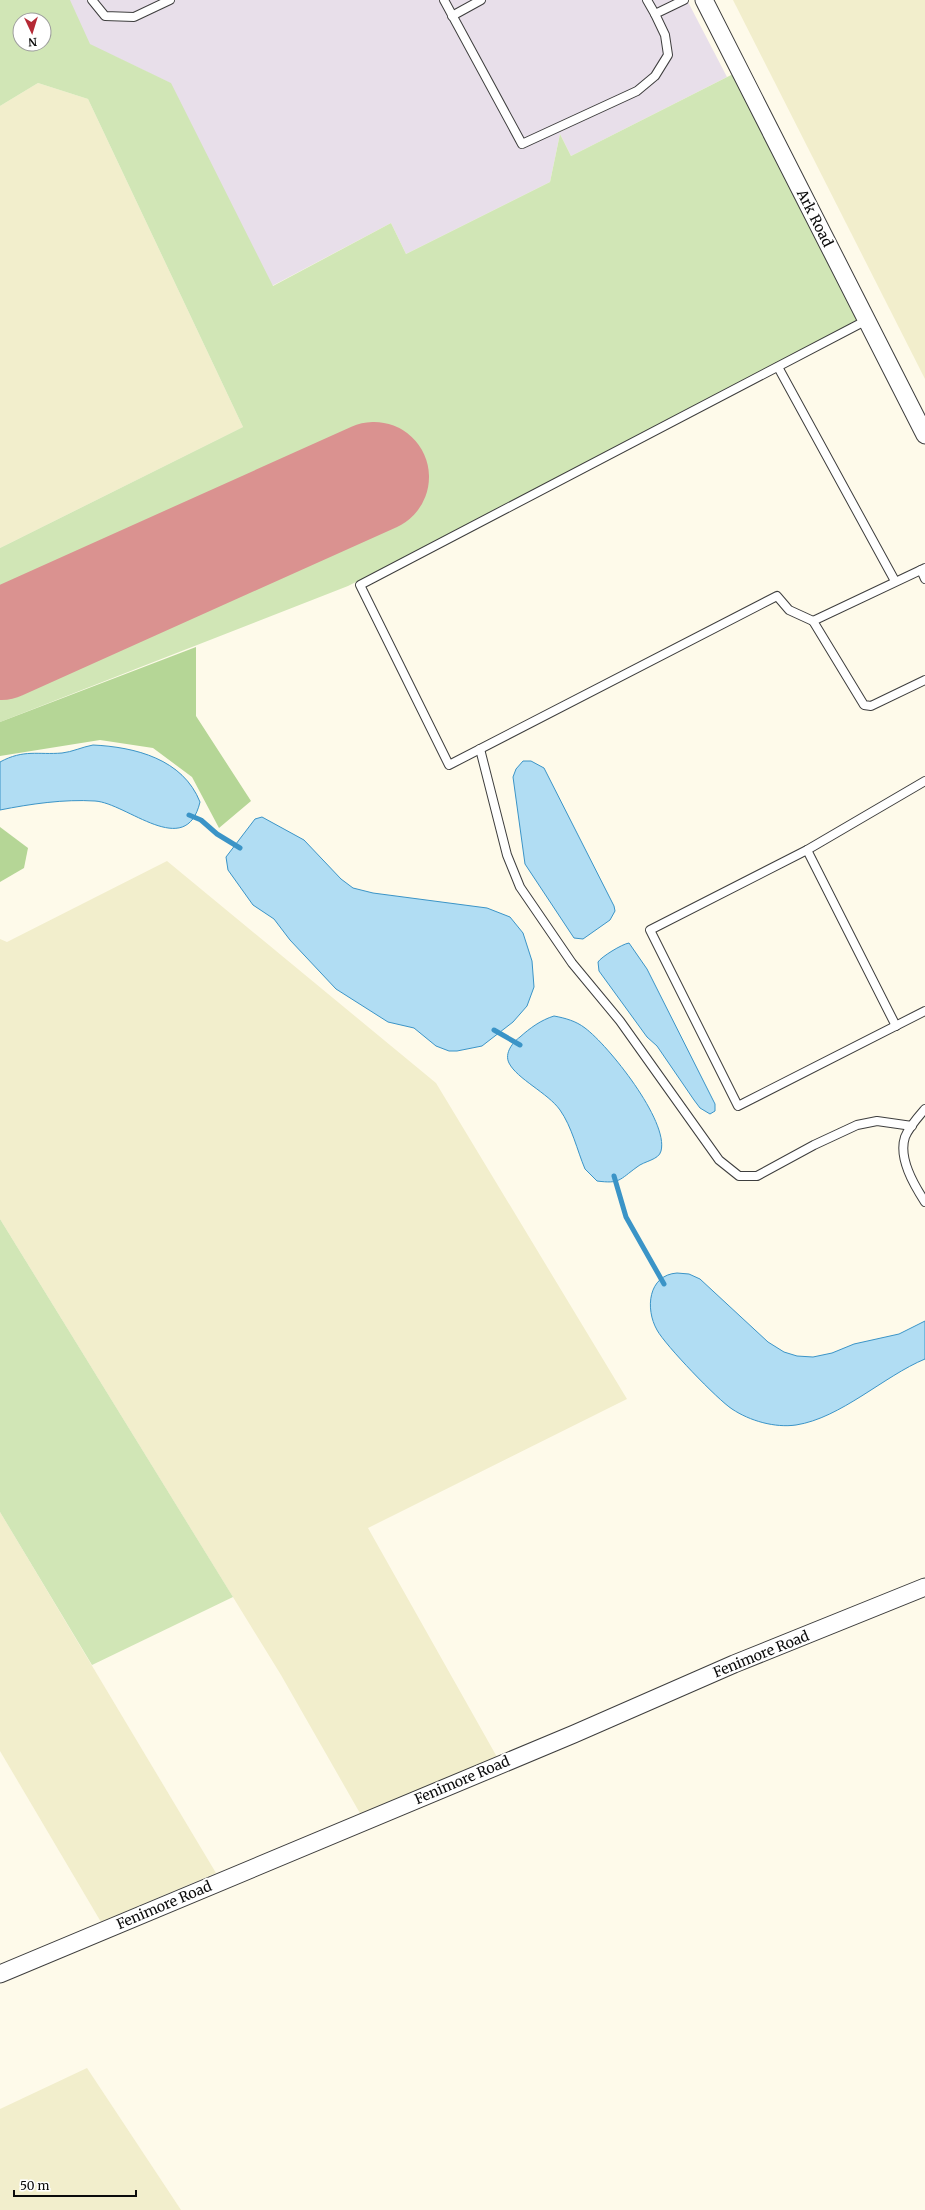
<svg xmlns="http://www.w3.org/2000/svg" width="925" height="2210" viewBox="0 0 925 2210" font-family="Merriweather,serif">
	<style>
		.industrial { fill: #e8dfea; fill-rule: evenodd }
		.farmland { fill: #f2eecc }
		.green { fill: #d1e6b6; fill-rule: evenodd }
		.forest { fill: #b5d696 }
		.water { fill: #b1ddf3; stroke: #3b94c7 }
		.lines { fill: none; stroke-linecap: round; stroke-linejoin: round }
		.stream { stroke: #3b94c7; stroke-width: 5 }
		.runway { stroke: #da9290; stroke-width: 110 }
		.lane-casing { stroke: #3e3e3e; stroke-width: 10 }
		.street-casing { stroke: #3e3e3e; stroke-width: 19 }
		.lane { stroke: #fff; stroke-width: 8 }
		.street { stroke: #fff; stroke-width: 17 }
		.labels { text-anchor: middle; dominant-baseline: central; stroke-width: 4; stroke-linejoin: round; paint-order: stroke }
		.street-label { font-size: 14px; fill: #0b0b0b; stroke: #fff }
	</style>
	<rect width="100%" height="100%" fill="#fefaea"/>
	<path class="industrial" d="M 0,0 L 687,0 L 727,77 L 571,156 L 560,134 L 550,182 L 406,254 L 391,223 L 272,286 L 170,83 L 114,56 L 26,86 ZM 20,20 L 44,20 L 44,44 L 20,44 Z"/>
	<g class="farmland">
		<path d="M 733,0 L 925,0 L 925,379 Z"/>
		<path d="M 38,83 L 88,99 L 243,427 L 0,548 L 0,106 Z"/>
		<path d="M 167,861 L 436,1083 L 627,1399 L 368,1528 L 497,1757 L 361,1815 L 281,1675 L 0,1219 L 0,939 L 7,942 Z"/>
		<path d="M 0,1512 L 216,1873 L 101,1922 L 0,1751 Z"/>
		<path d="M 87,2068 L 181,2210 L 0,2210 L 0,2109 Z"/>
	</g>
	<g class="green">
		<path d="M 0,0 L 70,0 L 90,44 L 171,83 L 273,286 L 391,223 L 406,254 L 550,182 L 560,134 L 571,156 L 741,70 L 868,322 L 348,586 L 0,722 L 0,548 L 243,427 L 88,99 L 38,83 L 0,106 ZM 20,20 L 44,20 L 44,44 L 20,44 Z"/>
		<path d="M 0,1219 L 233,1597 L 92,1665 L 0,1512 Z"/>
	</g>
	<g class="forest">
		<path d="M 196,647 L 196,716 L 251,801 L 219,828 L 192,777 L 153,748 L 100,740 L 0,756 L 0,722 Z"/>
		<path d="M 0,827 L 28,848 L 24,868 L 0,882 Z"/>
	</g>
	<g class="water">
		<path d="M 93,745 C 135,747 183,759 200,802 C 186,861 127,803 95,801 C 64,799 30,804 0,810 L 0,762 C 24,749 38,755 62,753 C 72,752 82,747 93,745 Z"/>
		<path d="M 523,761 L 531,761 L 544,768 L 614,906 L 615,911 L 610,920 L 583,939 L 574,938 L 525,864 L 513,777 L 516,769 Z"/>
		<path d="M 262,817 L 304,840 L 341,879 L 353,888 L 373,893 L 487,908 L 510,917 L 523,933 L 532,961 L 534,987 L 527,1006 L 513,1022 L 482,1046 L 457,1051 L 449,1051 L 436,1046 L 414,1028 L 388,1022 L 336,989 L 290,940 L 274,919 L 253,905 L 228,870 L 226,857 L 255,819 Z"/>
		<path d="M 629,943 L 647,969 L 715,1104 L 715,1111 L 710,1114 L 700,1108 L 694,1100 L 657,1046 L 647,1037 L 599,971 L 598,962 C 601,957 622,944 629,943 Z"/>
		<path d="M 554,1016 C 565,1018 576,1021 585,1028 C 608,1045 669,1121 661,1151 C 659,1160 644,1161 637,1167 C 619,1180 620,1184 597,1181 L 585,1169 C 577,1150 572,1127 560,1110 C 548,1093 517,1079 509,1063 C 504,1053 513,1042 520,1037 C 530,1028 541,1020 554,1016 Z"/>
		<path d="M 677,1273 L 689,1274 L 700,1279 L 768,1342 L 784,1352 L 797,1356 L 813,1357 L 832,1353 L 854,1344 L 899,1334 L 925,1321 L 925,1359 C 884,1376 841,1418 796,1425 C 775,1428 750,1421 732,1409 C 718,1400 665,1345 657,1330 C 645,1309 648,1275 677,1273 Z"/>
	</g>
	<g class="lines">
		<g class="stream">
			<path d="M 189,815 L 201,820 L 217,834 L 240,848"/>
			<path d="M 494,1030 L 520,1045"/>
			<path d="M 614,1176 L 626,1217 L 664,1284"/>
		</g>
		<path class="runway" d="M 0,645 L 374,477"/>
		<defs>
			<g id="lane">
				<path d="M 92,0 L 105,16 L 134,17 L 170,0"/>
				<path d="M 444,0 L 522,144 L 637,91 L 655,76 L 668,55 L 665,35 L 655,14 L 684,0"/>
				<path d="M 647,0 L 655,14"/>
				<path d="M 452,16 L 481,0"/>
				<path d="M 867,320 L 360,585 L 449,765 L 777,596 L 789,610 L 813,621 L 925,568"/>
				<path d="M 778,367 L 895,581"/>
				<path d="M 921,570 L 925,579"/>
				<path d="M 813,621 L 864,705 L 871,706 L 925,680"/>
				<path d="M 480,749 L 507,855 L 520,887 L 572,963 L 620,1021 L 719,1160 L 739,1176 L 757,1176 L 814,1145 L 857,1125 L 877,1121 L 912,1126"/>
				<path d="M 925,781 L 807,850 L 650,930 L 738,1106 L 925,1011"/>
				<path d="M 807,850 L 896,1026"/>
				<path d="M 925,1109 C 918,1117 909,1127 905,1137 C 898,1158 914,1185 925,1202"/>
			</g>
			<g id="street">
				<path d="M 704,0 L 925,435"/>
				<path d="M 0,1974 L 574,1734 L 734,1664 L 925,1587"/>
			</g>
		</defs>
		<use href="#lane" class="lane-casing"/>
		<use href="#street" class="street-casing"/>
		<use href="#lane" class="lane"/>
		<use href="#street" class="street"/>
	</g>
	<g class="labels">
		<g class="street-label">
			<text transform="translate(815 218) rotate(63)">Ark Road</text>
			<text transform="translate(761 1654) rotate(-22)">Fenimore Road</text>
			<text transform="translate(462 1780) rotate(-23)">Fenimore Road</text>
			<text transform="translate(164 1905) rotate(-23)">Fenimore Road</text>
		</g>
	</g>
	<g transform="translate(32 32) rotate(176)"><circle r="19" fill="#ffffff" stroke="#9d9d9d"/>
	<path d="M0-3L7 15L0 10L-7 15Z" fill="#b52935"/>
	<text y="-6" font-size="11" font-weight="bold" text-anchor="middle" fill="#0b0b0b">N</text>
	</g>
	<path d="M14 2190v6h122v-6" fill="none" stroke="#0b0b0b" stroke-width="2"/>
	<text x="20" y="2190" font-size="12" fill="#0b0b0b" stroke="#ffffff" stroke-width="3" paint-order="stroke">50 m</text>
</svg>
